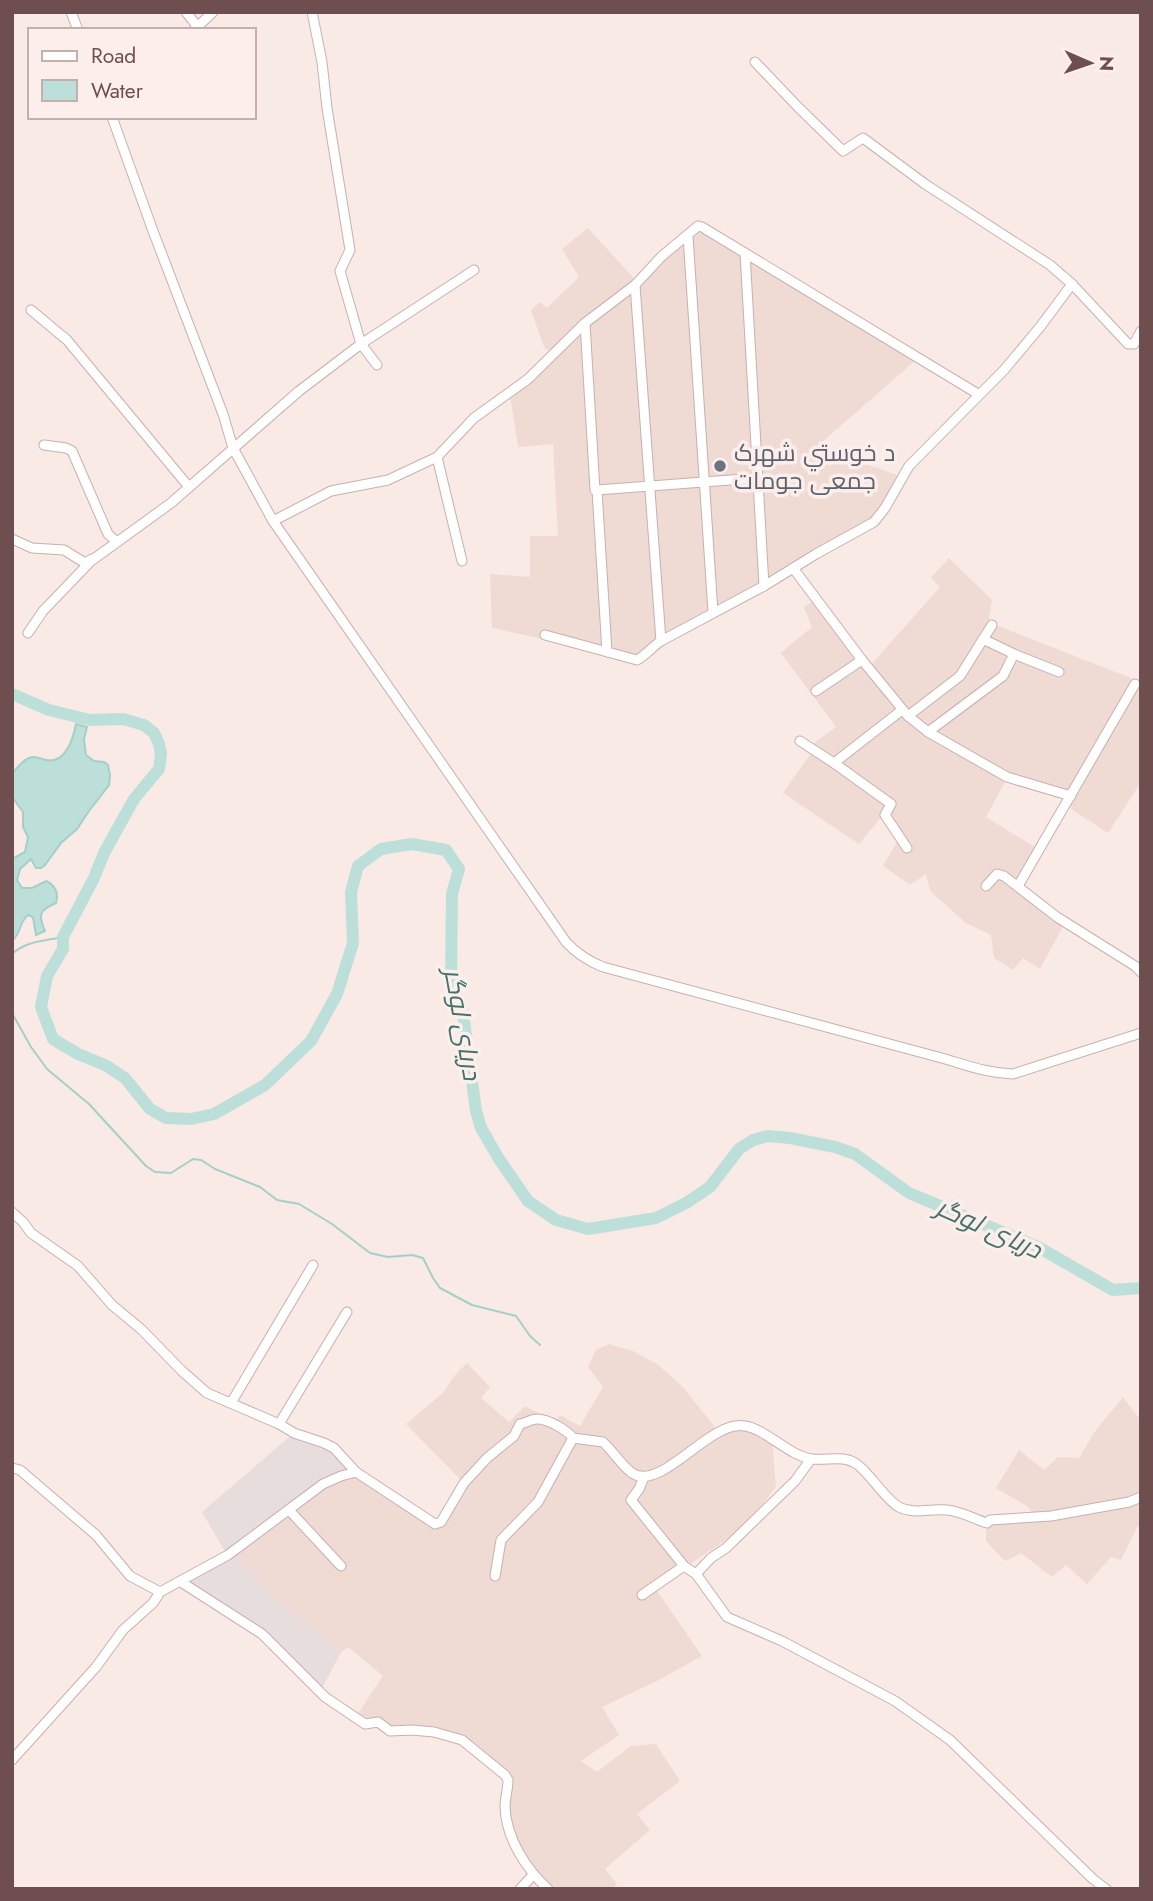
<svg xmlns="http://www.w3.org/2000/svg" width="1153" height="1901" viewBox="0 0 1153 1901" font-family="Jost,Cairo,sans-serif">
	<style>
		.residential { fill: #efdad4 }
		.industrial { fill: #e7dddc }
		.water { fill: #bcdfd9; stroke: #a4d0c8; stroke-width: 2 }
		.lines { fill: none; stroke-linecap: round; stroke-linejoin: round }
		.stream { stroke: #a4d0c8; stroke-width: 2 }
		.river { stroke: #bcdfd9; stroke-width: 12 }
		.minor-casing { stroke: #c8b0ad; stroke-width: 11 }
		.minor { stroke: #fff; stroke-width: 9 }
		.worship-dot { fill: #6b7280; stroke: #fcefeb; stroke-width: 2.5 }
		.labels { text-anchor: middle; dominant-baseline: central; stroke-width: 7; stroke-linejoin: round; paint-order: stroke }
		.worship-label { font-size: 24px; fill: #5b616d; stroke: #fcefeb; text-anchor: start }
		.water-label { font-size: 26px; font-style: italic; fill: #44726a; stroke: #fcefeb }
	</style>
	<rect width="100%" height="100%" fill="#f9eae5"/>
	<g class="residential">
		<path d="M 588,228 L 638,283 L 702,230 L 916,360 L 822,442 L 831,457 L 854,460 L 897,475 L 876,518 L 637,659 L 492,628 L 490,574 L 530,577 L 530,536 L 558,536 L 553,444 L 518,447 L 510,395 L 515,394 L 555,355 L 544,347 L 531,310 L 540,302 L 547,308 L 579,277 L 562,249 Z"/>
		<path d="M 949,558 L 992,600 L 989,617 L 993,624 L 1141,682 L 1141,782 L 1108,833 L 1071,809 L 1070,800 L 1007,778 L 986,817 L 1041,851 L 1021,889 L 1065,923 L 1040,969 L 1023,958 L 1013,970 L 994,958 L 991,935 L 966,923 L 930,891 L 926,874 L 910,885 L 883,866 L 897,842 L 884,814 L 859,844 L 783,793 L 811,753 L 807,748 L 836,727 L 781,653 L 812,627 L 804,607 L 817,598 L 869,667 L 940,587 L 931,578 Z"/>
		<path d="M 609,1344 L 633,1351 L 657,1364 L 683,1387 L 718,1431 L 738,1425 L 772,1440 L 776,1486 L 749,1524 L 655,1588 L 702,1656 L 657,1681 L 602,1707 L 619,1735 L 581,1761 L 597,1772 L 631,1746 L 656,1744 L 680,1781 L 637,1814 L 650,1830 L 605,1869 L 617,1884 L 612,1889 L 548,1889 L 533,1875 L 509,1830 L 508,1780 L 462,1740 L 398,1731 L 355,1718 L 383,1676 L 348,1647 L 341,1652 L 280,1603 L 231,1552 L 323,1484 L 356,1472 L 435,1524 L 464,1483 L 406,1424 L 443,1393 L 455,1375 L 467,1363 L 490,1387 L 481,1398 L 509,1422 L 525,1406 L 555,1422 L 560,1415 L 580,1426 L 603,1387 L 588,1367 L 596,1350 Z"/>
		<path d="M 1123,1397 L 1138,1417 L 1141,1417 L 1141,1526 L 1137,1527 L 1121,1560 L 1111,1557 L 1087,1584 L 1066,1565 L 1052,1577 L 1021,1553 L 1005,1561 L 986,1541 L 986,1529 L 990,1520 L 1036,1517 L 1027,1506 L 996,1488 L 1019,1450 L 1044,1470 L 1058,1457 L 1079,1458 L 1096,1430 Z"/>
	</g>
	<path class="industrial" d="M 294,1433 L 324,1443 L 356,1472 L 341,1476 L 231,1552 L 280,1603 L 341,1652 L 320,1692 L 276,1649 L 181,1582 L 227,1555 L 202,1512 Z"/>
	<path class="water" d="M 76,724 L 87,727 L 84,739 L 86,755 L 94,761 L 104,762 L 108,765 L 110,775 L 109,785 L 89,811 L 77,829 L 61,843 L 45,865 L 41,868 L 36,868 L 31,859 L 20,869 L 17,880 L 22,888 L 32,888 L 46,881 C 55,885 59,893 56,903 C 39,910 38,915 45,931 L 36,935 L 33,917 L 28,915 C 19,922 21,934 12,941 L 12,859 L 25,852 L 28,837 L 23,827 L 23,812 L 12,797 L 12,774 C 16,769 23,760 29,758 C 34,755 41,759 46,760 C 65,764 73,740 76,724 Z"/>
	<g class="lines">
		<g class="stream">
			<path d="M 12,954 C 26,941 45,941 63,937"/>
			<path d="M 12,1013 L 31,1047 L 47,1069 L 89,1104 L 146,1166 L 155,1172 L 171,1173 L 193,1159 L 201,1160 L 215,1169 L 260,1187 L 277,1200 L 299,1204 L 332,1224 L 370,1253 L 388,1257 L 412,1255 L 423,1258 L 433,1278 L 440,1288 L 472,1305 L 516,1316 L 530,1336 L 540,1345"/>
		</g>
		<path class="river" d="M 12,694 L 49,710 L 90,720 L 123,719 L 144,725 L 154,733 L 159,744 L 161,754 L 159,769 L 134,799 L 104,853 L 94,878 L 63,937 L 63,949 L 47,976 L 41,1007 L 53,1039 L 78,1054 L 105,1065 L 125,1078 L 150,1109 L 166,1118 L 191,1119 L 214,1114 L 265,1085 L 311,1041 L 337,994 L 353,943 L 351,892 L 358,866 L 381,849 L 412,844 L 446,850 L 459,869 L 452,894 L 451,981 L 463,1013 L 476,1111 L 481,1128 L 499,1159 L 528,1201 L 556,1220 L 588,1229 L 656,1218 L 686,1203 L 710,1187 L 739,1149 L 753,1140 L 768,1136 L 790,1138 L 835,1147 L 855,1154 L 909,1193 L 1038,1247 L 1113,1290 L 1141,1288"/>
		<defs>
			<g id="minor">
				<path d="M 71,12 L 78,30"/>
				<path d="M 186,12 L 197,26"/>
				<path d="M 312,12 L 322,62 L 327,108 L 350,250 L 340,271 L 361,344 L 377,365"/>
				<path d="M 194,30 L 213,12"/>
				<path d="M 755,62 L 797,106 L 843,151 L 863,138 L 925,184 L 1050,265 L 1072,284 L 1128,344 L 1134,344 L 1141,331"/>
				<path d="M 112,117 L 153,231 L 223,414 L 233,448 L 273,521 L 566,942 C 577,954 588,961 603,967 L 938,1057 C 964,1064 985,1073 1013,1074 L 1141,1033"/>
				<path d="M 688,236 L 713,612"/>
				<path d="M 745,253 L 764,586"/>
				<path d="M 635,285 L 661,641"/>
				<path d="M 31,310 L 67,340 L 189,487"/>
				<path d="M 585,323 L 595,490 L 597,490 L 607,652"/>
				<path d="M 44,445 L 66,448 L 72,451 L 108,534 L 117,542"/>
				<path d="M 437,457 L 462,561"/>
				<path d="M 597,490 L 757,478"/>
				<path d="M 273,521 L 331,491 L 388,480 L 437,457 L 474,418 L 528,379 L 585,323 L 635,285 L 662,256 L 698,226 L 702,227 L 978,394"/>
				<path d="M 12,539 L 32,548 L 64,550 L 85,563 L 92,559"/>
				<path d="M 793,568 L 862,660 L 908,716 L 928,732 L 1007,777 L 1071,796"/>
				<path d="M 28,633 L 43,611 L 91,561 L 171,503 L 299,391 L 361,344 L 474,270"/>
				<path d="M 545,635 L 637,660 C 644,657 653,646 661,641 L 764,586 L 816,554 L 874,522 L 885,508 L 909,466 L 1004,370 L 1040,327 L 1072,284"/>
				<path d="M 983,639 L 1014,654 L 1059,672"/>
				<path d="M 816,691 L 862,660"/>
				<path d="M 908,716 L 960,676 L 992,625"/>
				<path d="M 928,732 L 1003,676 L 1014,654"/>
				<path d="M 800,741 L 834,763 L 891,804 L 885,815 L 907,848"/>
				<path d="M 834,763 L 902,710"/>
				<path d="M 986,886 L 997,874 L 1004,876 L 1057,917 L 1135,966 L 1141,972"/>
				<path d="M 1018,886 L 1135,684"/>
				<path d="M 12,1212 L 23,1222 L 31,1233 L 78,1266 L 112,1305 L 141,1329 L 182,1371 L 207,1393 L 279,1424 L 294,1433 L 324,1443 L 334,1448 L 356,1472 L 435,1524 L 441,1522 L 464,1483 L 487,1458 L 514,1436 L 520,1424 C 526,1423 531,1419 537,1419 C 548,1419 567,1430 573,1438 L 603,1442 C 613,1451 621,1465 632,1473 C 661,1493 710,1419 745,1426 C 766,1429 789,1456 812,1459 C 828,1461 844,1454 858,1465 C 872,1476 885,1499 899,1507 C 914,1515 931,1508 947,1510 C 961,1511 974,1519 987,1523 L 990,1520 L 1051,1516 L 1129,1502 L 1141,1497"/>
				<path d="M 231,1403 L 313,1265"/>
				<path d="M 279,1424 L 347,1312"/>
				<path d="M 12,1468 L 20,1470 L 96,1535 L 130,1576 L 160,1592"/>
				<path d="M 644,1477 L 639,1489 L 631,1500 L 684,1566 L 696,1574 L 727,1617 L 782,1641 L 895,1701 L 950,1740 L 1093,1879 L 1106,1889"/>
				<path d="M 289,1510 L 341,1566"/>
				<path d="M 696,1574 L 711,1558 L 726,1548 L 795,1481 L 811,1459"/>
				<path d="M 495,1576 L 501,1540 L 538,1502 L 573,1438"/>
				<path d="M 181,1582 L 262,1634 L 325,1697 L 365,1724 L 378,1722 L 390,1731 L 412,1730 L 434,1732 L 462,1740 L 505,1775 L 508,1780 C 508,1789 505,1798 505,1807 C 506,1838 526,1869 548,1889"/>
				<path d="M 642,1595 L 684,1566"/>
				<path d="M 12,1760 L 96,1667 L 123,1630 L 153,1603 L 160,1592 L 228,1555 L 323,1484 L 341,1476 L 356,1472"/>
				<path d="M 520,1889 L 533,1875"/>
			</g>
		</defs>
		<use href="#minor" class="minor-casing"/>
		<use href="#minor" class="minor"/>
	</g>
	<circle class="worship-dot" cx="720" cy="466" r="7"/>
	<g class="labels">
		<g class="worship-label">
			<text x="734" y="452">د خوستي شهرک<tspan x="734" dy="28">جمعی جومات</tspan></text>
		</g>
		<g class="water-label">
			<text transform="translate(463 1024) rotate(80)">دریای لوگر</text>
			<text transform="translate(989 1228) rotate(24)">دریای لوگر</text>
		</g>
	</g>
	<rect width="1153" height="1901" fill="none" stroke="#6e4e4e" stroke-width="28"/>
	<rect x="28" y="28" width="228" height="91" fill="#fcefeb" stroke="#c3afac" stroke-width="2"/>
	<rect x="42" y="51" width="35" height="10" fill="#ffffff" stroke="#c3afac" stroke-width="2"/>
	<text x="91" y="63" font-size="21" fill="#6e4e4e">Road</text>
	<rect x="42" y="80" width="35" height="21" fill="#bcdfd9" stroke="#c3afac" stroke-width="2"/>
	<text x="91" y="98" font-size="21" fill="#6e4e4e">Water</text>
	<g transform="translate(1090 63) rotate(92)" stroke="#fcefeb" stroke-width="5" paint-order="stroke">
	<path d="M0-5L12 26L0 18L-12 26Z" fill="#6e4e4e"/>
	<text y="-10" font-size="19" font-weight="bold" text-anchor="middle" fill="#6e4e4e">N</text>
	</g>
</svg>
